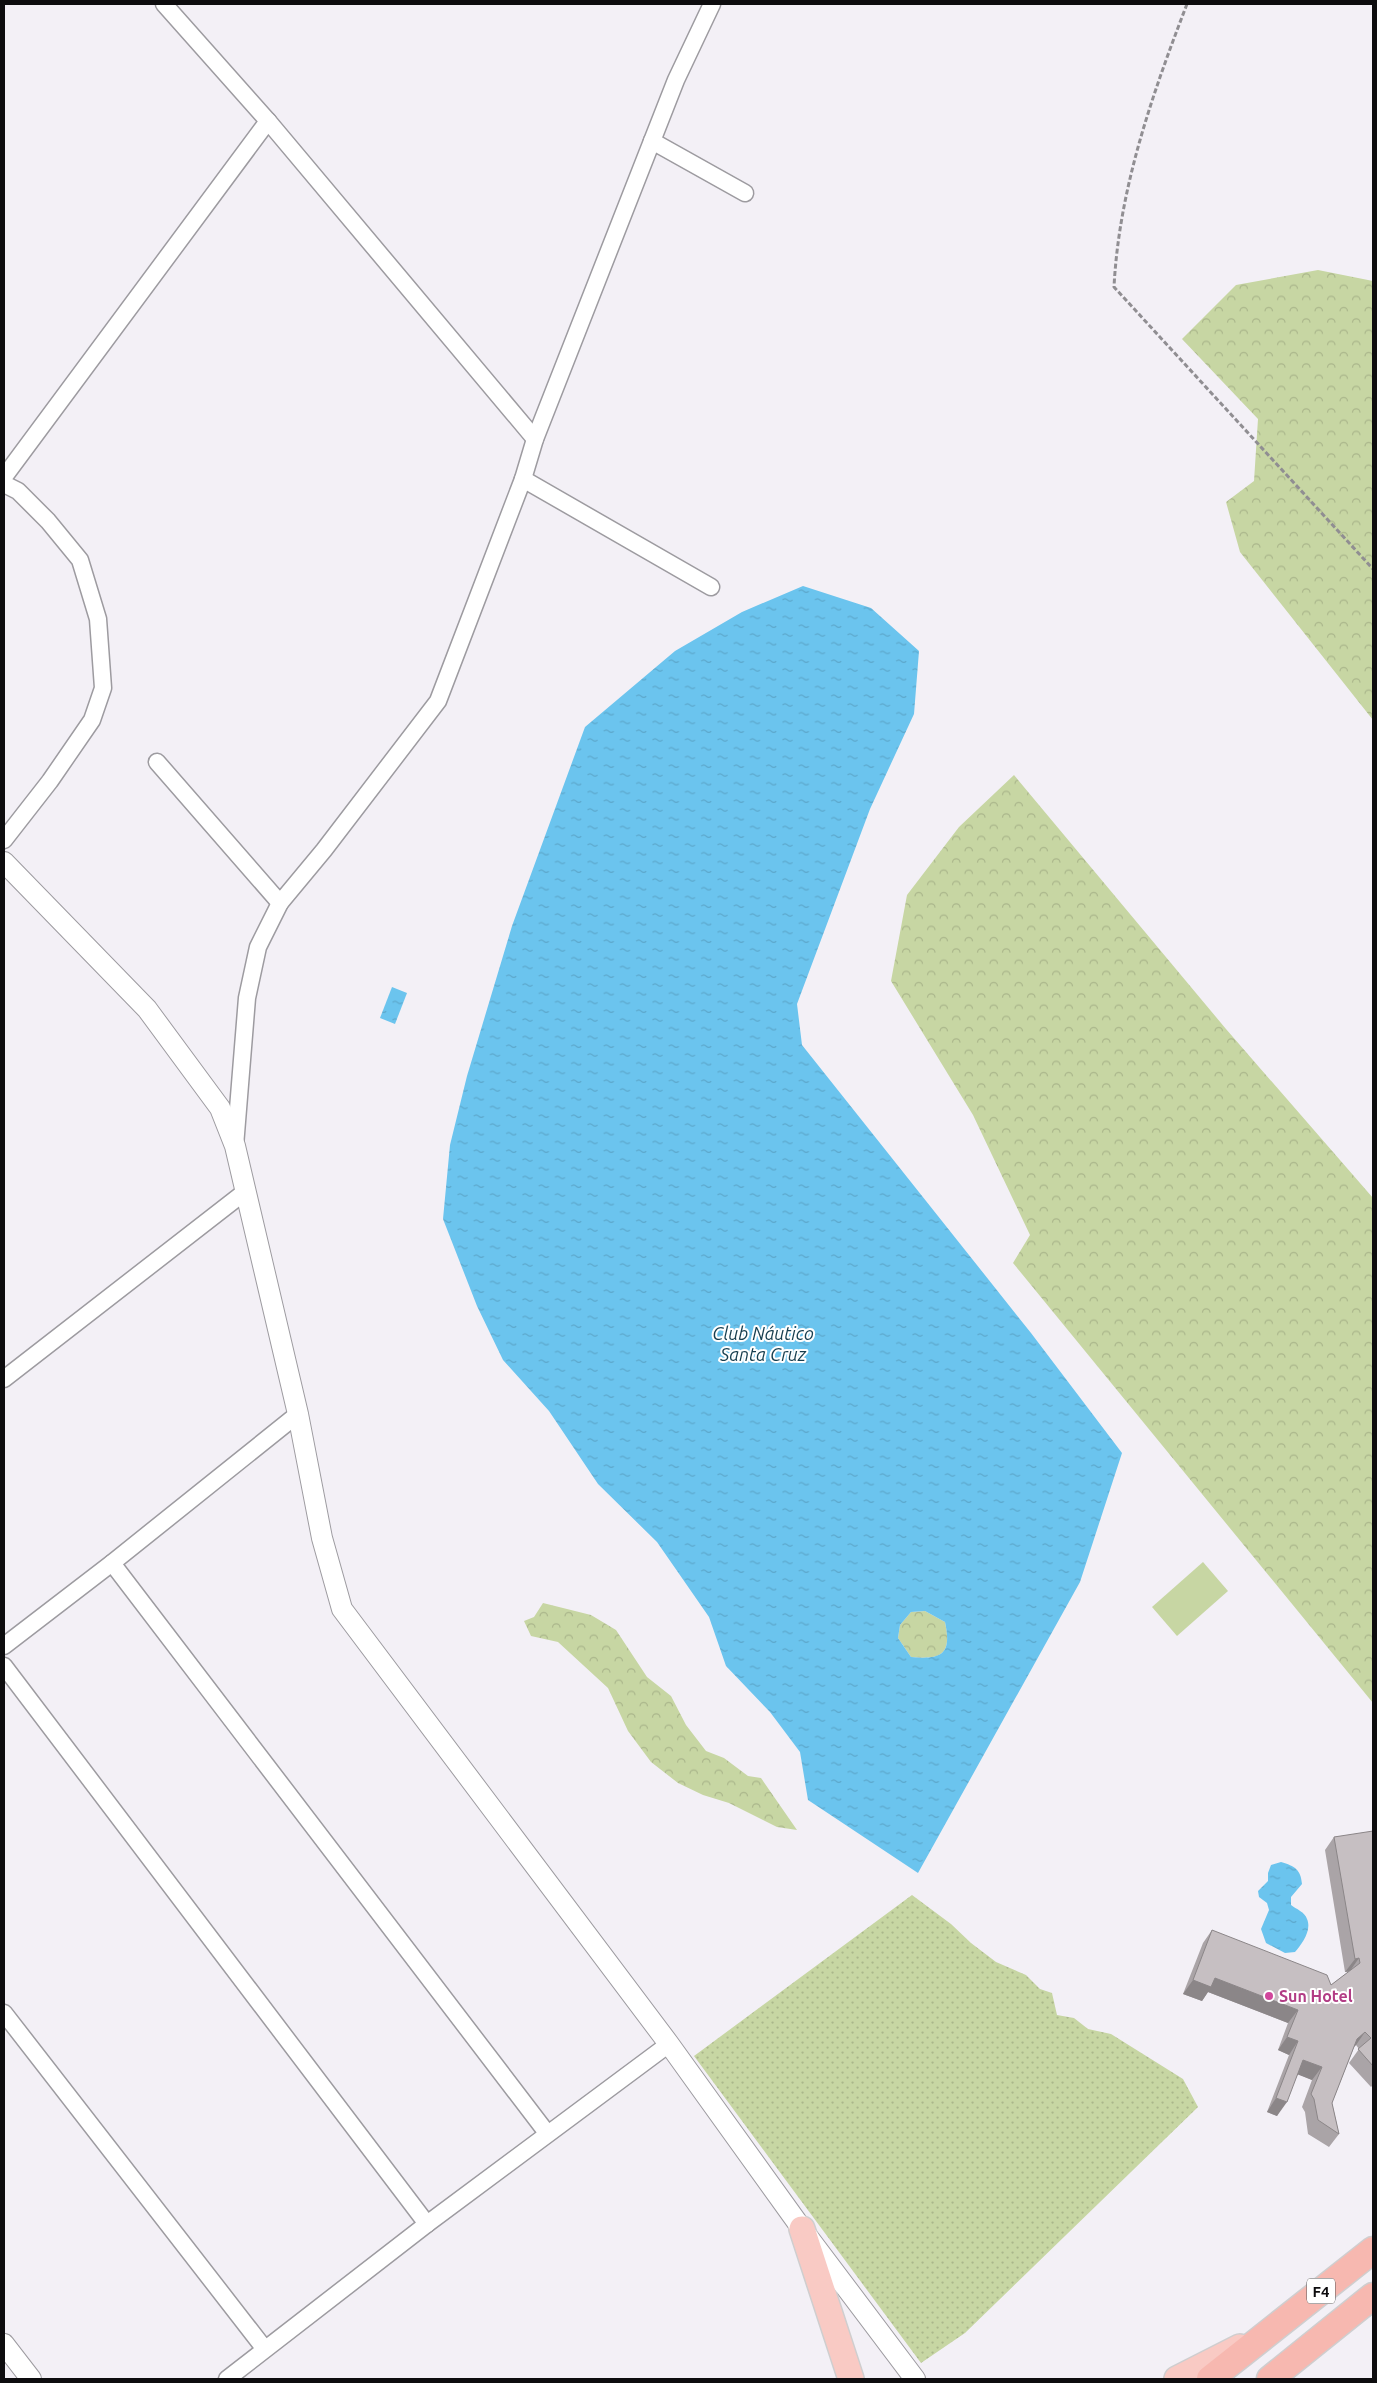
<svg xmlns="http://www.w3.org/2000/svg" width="1377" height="2383" viewBox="0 0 1377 2383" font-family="Ubuntu,sans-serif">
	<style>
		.green { fill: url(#green-dots) }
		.forest { fill: url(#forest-crowns) }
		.pitch { fill: #c7d6a3 }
		.water { fill: url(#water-ripples); fill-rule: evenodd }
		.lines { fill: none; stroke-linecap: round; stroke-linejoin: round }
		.minor-casing { stroke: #9d9ba0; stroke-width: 19 }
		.tertiary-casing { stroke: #9d9ba0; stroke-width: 22 }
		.primary-casing { stroke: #cfcecf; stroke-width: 28 }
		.trunk-casing { stroke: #cfcecf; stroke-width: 29 }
		.path { stroke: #908e92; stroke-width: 3; stroke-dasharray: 5 2.5; stroke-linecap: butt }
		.minor { stroke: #fff; stroke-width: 16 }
		.tertiary { stroke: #fff; stroke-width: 20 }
		.primary { stroke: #f9cac4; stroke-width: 25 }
		.trunk { stroke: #f7b8b0; stroke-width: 26 }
		.wall { fill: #aaa4a7 }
		.shaded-wall { fill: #8b8688 }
		.building { fill: #c6bfc2; stroke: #8b8688 }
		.hotel-dot { fill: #d1479c; stroke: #fff; stroke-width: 2 }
		.labels { text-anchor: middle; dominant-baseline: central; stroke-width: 4; stroke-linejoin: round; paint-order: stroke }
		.shield { fill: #fff; stroke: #565556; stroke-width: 1 }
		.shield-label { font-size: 15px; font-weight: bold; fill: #0d0c0e }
		.hotel-label { font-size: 16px; font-weight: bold; fill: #b23c85; stroke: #fff; text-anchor: start }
		.water-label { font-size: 18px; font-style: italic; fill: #163e4f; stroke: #fff }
	</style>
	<defs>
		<pattern id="green-dots" width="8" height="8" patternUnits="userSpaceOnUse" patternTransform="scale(1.25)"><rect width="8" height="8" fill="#c7d6a3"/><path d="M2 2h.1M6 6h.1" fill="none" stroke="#aab68b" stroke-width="1.8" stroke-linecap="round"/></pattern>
		<pattern id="forest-crowns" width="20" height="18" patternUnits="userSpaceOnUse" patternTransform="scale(1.25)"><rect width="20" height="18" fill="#c7d6a3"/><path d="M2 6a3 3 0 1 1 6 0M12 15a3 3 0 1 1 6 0" fill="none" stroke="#aab68b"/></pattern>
		<pattern id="water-ripples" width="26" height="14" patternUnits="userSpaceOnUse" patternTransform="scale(1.25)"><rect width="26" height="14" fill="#6bc4ee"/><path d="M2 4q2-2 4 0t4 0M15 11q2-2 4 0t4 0" fill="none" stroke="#5ca7cb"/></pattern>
	</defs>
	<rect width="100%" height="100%" fill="#f3f0f6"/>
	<path class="green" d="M 912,1895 L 951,1924 L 971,1943 L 996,1962 L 1026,1975 L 1040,1989 L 1052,1993 L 1057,2015 L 1074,2018 L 1088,2029 L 1111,2034 L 1183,2079 L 1198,2107 L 965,2333 L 921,2363 L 694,2056 Z"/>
	<g class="forest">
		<path d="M 1318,270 L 1373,281 L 1373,720 L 1240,552 L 1226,502 L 1254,481 L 1258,419 L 1182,339 L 1236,285 Z"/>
		<path d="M 1014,775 L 1226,1029 L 1373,1198 L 1373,1703 L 1013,1263 L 1030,1235 L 973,1115 L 891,981 L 907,895 L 959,827 Z"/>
		<path d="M 543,1603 L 591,1615 L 616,1630 L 647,1677 L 671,1696 L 686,1725 L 706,1751 L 724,1758 L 748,1776 L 761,1778 L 797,1830 L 777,1827 L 729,1803 L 703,1795 L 678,1783 L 651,1762 L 628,1731 L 608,1688 L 558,1642 L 531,1636 L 524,1621 L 534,1617 Z"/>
		<path d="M 925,1611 L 945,1622 C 952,1654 942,1660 911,1657 L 898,1638 L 900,1625 L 911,1612 Z"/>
	</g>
	<path class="pitch" d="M 1203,1562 L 1228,1591 L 1177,1636 L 1152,1607 Z"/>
	<g class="water">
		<path d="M 803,586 L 871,608 L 919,651 L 914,714 L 870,809 L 797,1004 L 802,1045 L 1031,1333 L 1122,1453 L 1080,1582 L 918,1873 L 808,1800 L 800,1752 L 770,1712 L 726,1666 L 709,1617 L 657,1542 L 598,1484 L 549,1411 L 503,1360 L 477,1306 L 443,1219 L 450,1145 L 467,1076 L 512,926 L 585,727 L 675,651 L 742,612 ZM 925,1611 L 945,1622 C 952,1654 942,1660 911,1657 L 898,1638 L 900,1625 L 911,1612 Z"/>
		<path d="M 392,987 L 407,993 L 395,1024 L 380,1018 Z"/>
		<path d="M 1281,1862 C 1295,1866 1301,1870 1302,1884 L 1291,1897 L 1291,1905 C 1296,1909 1305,1912 1307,1919 C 1312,1930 1302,1944 1295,1952 L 1285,1953 L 1266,1943 L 1261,1929 L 1269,1910 L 1267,1903 L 1259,1897 L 1258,1891 L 1268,1881 L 1268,1873 L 1271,1865 Z"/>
	</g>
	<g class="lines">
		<defs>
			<g id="minor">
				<path d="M 164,4 L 268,121 L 535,439"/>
				<path d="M 652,141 L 745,193"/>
				<path d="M 4,477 L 268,121"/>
				<path d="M 523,479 L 711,587"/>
				<path d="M 4,484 L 18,491 L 48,521 L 80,560 L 98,619 L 103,688 L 92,720 L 50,781 L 4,840"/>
				<path d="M 157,762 L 280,903"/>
				<path d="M 235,1146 L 247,998 L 258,947 L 280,903 L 324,850 L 438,701 L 523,479 L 535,439 L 676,80 L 712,4"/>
				<path d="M 4,1379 L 246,1191"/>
				<path d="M 112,1563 L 547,2133"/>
				<path d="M 4,1646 L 112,1563 L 298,1414"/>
				<path d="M 4,1666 L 427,2224"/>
				<path d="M 4,2013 L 264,2348"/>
				<path d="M 227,2379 L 427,2224 L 669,2044"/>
			</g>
			<g id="tertiary">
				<path d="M 4,862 L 147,1009 L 220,1108 L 235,1146 L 298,1414 L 322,1538 L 342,1609 L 669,2044 L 802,2229 L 915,2379"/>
				<path d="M 4,2344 L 31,2379"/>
			</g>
			<g id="primary">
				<path d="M 802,2229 L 851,2379"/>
				<path d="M 1177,2379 L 1240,2347"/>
			</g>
			<g id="trunk">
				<path d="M 1210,2379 L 1373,2250"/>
				<path d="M 1270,2379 L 1373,2296"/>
			</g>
		</defs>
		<use href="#minor" class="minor-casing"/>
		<use href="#tertiary" class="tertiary-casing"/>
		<use href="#primary" class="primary-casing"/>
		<use href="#trunk" class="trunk-casing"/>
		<path class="path" d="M 1187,4 C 1152,95 1119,189 1114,287 L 1373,569"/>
		<use href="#minor" class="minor"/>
		<use href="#tertiary" class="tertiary"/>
		<use href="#primary" class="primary"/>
		<use href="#trunk" class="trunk"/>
	</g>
	<path class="wall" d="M 1373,1833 L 1373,2085 L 1371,2087 L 1349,2063 L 1359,2049 L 1356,2045 L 1354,2047 L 1332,2103 L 1339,2134 L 1329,2147 L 1308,2134 L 1305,2112 L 1302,2107 L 1312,2080 L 1298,2074 L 1277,2116 L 1267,2112 L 1289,2055 L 1278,2050 L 1288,2023 L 1208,1992 L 1202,2001 L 1183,1994 L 1203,1943 L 1212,1930 L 1331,1985 L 1348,1972 L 1345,1972 L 1325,1850 L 1334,1837 Z"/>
	<g class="shaded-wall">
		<path d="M 1359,1958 L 1350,1971 L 1345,1972 L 1355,1959 Z"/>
		<path d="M 1215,1978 L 1298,2010 L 1288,2023 L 1208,1992 L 1202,2001 L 1183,1994 L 1193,1980 Z"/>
		<path d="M 1365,2032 L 1356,2045 L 1348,2052 L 1357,2039 Z"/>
		<path d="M 1287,2037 L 1298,2041 L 1289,2055 L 1278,2050 Z"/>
		<path d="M 1303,2060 L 1322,2067 L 1312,2080 L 1294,2073 Z"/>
		<path d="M 1276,2098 L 1287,2102 L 1277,2116 L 1267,2112 Z"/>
	</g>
	<path class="building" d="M 1373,1831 L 1373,2066 L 1358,2049 L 1371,2038 L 1365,2032 L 1357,2039 L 1332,2103 L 1339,2134 L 1318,2120 L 1314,2099 L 1311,2094 L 1322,2067 L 1303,2060 L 1287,2102 L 1276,2098 L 1298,2041 L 1287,2037 L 1298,2010 L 1215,1978 L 1211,1987 L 1193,1980 L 1212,1930 L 1327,1975 L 1331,1985 L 1360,1963 L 1359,1958 L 1355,1959 L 1334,1837 Z"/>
	<circle class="hotel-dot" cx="1269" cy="1996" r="5"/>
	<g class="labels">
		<rect class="shield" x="1307" y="2278.5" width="28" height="25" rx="4"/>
		<g class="shield-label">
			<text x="1321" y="2291">F4</text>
		</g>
		<g class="hotel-label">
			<text x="1279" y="1996">Sun Hotel</text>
		</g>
		<g class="water-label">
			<text x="763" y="1333">Club Náutico<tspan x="763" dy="21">Santa Cruz</tspan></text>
		</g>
	</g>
	<rect width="1377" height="2383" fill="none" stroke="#0d0c0e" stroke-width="10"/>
</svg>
